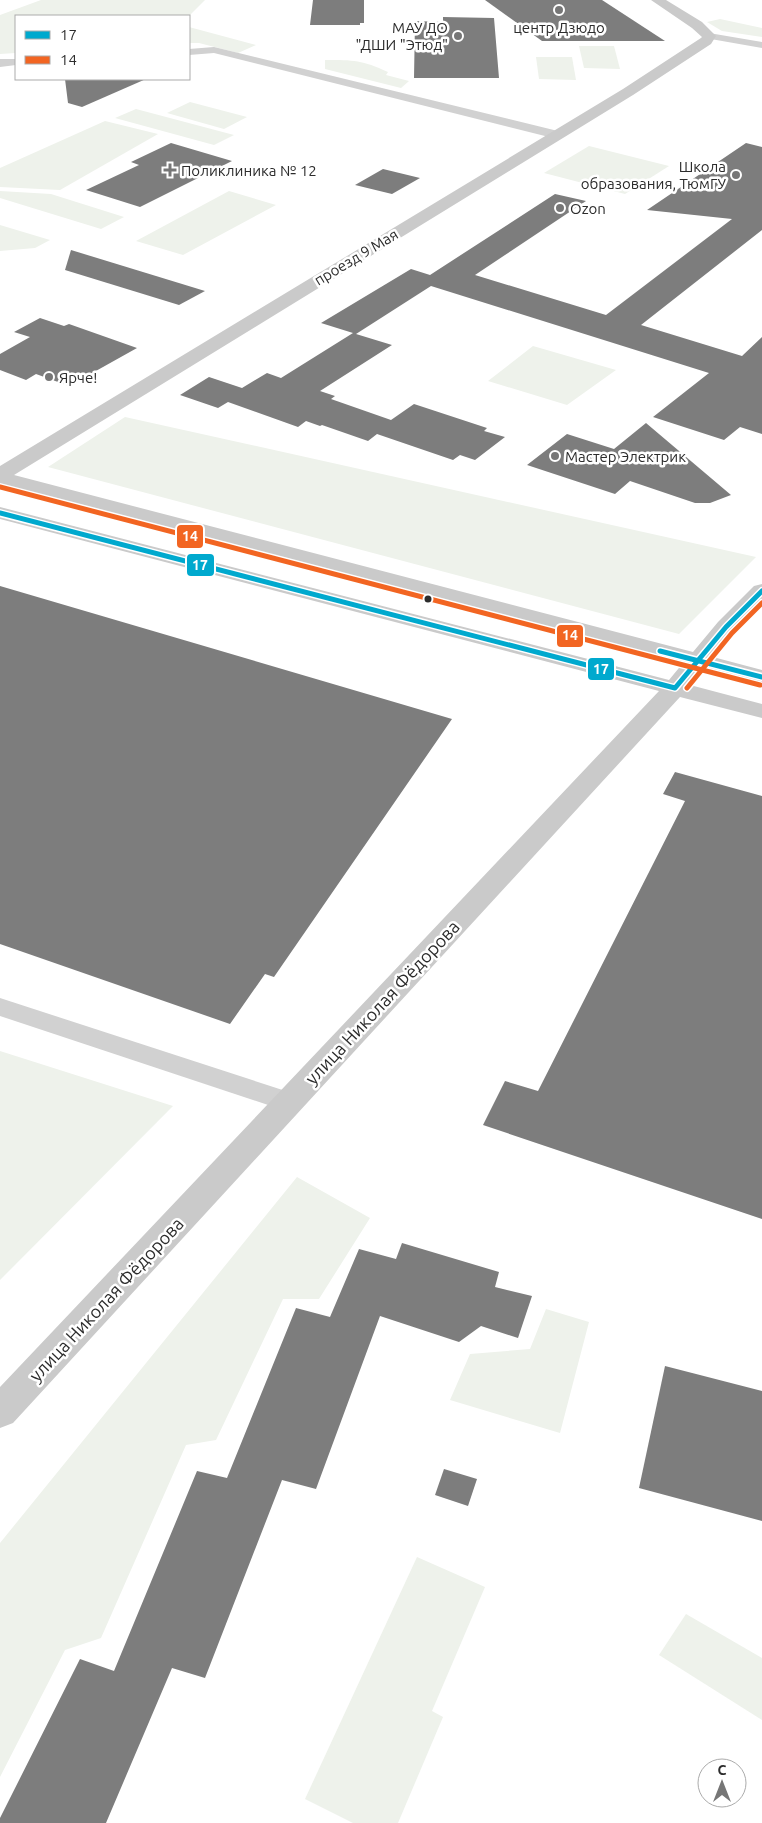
<svg xmlns="http://www.w3.org/2000/svg" width="762" height="1823" viewBox="0 0 762 1823" font-family="Ubuntu,sans-serif">
	<style>
		.green { fill: #eef2eb }
		.building { fill: #7d7d7d }
		.lines { fill: none; stroke-linecap: round; stroke-linejoin: round }
		.street { fill: #d1d1d1; fill-rule: evenodd }
		.secondary { fill: #cacaca; fill-rule: evenodd }
		.bus-1-casing { stroke: #fff; stroke-width: 8 }
		.bus-2-casing { stroke: #fff; stroke-width: 8 }
		.bus-1 { stroke: #00a9ce; stroke-width: 5 }
		.bus-2 { stroke: #f26522; stroke-width: 5 }
		.poi-dot { fill: #767676; stroke: #fff; stroke-width: 2 }
		.bus-dot { fill: #2c2c2c; stroke: #fff; stroke-width: 2 }
		.labels { text-anchor: middle; dominant-baseline: central; stroke-width: 5; stroke-linejoin: round; paint-order: stroke }
		.far-poi-label { font-size: 15px; fill: #2c2c2c; stroke: #fff; text-anchor: start }
		.far-street-label { font-size: 15px; fill: #2c2c2c; stroke: #fff }
		.street-label { font-size: 18px; fill: #2c2c2c; stroke: #fff }
		.line-badge { stroke: #fff; stroke-width: 2 }
		.badge-label { font-size: 14px; text-anchor: middle; font-weight: bold; fill: #fff }
	</style>
	<rect width="100%" height="100%" fill="#fff"/>
	<g class="green">
		<path d="M 41,0 L 205,0 L 189,16 L 16,16 L 16,53 L 0,54 L 0,15 Z"/>
		<path d="M 720,19 L 762,28 L 762,37 L 722,31 L 707,22 Z"/>
		<path d="M 189,27 L 256,45 L 238,53 L 199,43 L 189,43 Z"/>
		<path d="M 579,46 L 614,46 L 620,69 L 584,68 Z"/>
		<path d="M 536,57 L 572,57 L 576,80 L 539,79 Z"/>
		<path d="M 325,60 C 354,60 362,60 388,72 L 386,75 L 409,81 L 401,88 L 325,69 Z"/>
		<path d="M 190,102 L 247,117 L 224,129 L 167,113 Z"/>
		<path d="M 136,109 L 234,135 L 214,145 L 115,118 Z"/>
		<path d="M 105,121 L 158,134 L 60,190 L 0,187 L 0,168 Z"/>
		<path d="M 589,146 L 669,166 L 625,194 L 544,173 Z"/>
		<path d="M 0,191 L 51,194 L 124,217 L 101,229 L 0,198 Z"/>
		<path d="M 229,191 L 276,205 L 183,255 L 136,241 Z"/>
		<path d="M 0,225 L 50,240 L 35,248 L 0,251 Z"/>
		<path d="M 533,346 L 616,370 L 567,405 L 488,381 Z"/>
		<path d="M 125,417 L 756,557 L 679,634 L 48,467 Z"/>
		<path d="M 0,1051 L 173,1106 L 0,1280 Z"/>
		<path d="M 297,1177 L 370,1218 L 319,1299 L 283,1299 L 216,1440 L 186,1445 L 101,1638 L 65,1650 L 0,1777 L 0,1543 Z"/>
		<path d="M 546,1309 L 589,1322 L 560,1433 L 450,1400 L 470,1354 L 530,1349 Z"/>
		<path d="M 417,1557 L 485,1587 L 432,1711 L 443,1717 L 398,1823 L 353,1823 L 305,1799 Z"/>
		<path d="M 686,1614 L 762,1658 L 762,1720 L 659,1655 Z"/>
	</g>
	<g class="building">
		<path d="M 313,0 L 364,0 L 364,23 L 360,23 L 360,25 L 310,25 Z"/>
		<path d="M 485,0 L 602,0 L 665,41 L 542,41 Z"/>
		<path d="M 443,17 L 494,18 L 499,78 L 414,78 L 415,21 L 443,22 Z"/>
		<path d="M 65,79 L 146,79 L 82,107 L 68,103 Z"/>
		<path d="M 171,143 L 232,161 L 140,207 L 86,190 L 139,165 L 131,162 Z"/>
		<path d="M 746,143 L 762,147 L 762,230 L 641,325 L 742,356 L 762,337 L 762,434 L 740,427 L 724,440 L 653,417 L 709,373 L 431,286 L 356,334 L 392,345 L 320,391 L 335,396 L 331,399 L 391,420 L 414,404 L 487,428 L 484,431 L 505,437 L 475,460 L 460,455 L 453,460 L 377,434 L 368,441 L 322,425 L 320,426 L 306,421 L 298,427 L 228,402 L 218,408 L 180,395 L 209,377 L 242,388 L 267,373 L 281,378 L 353,333 L 321,323 L 411,269 L 430,275 L 555,194 L 586,201 L 475,275 L 606,315 L 732,219 L 647,210 Z"/>
		<path d="M 383,169 L 420,178 L 392,194 L 355,185 Z"/>
		<path d="M 71,250 L 205,291 L 179,305 L 65,270 Z"/>
		<path d="M 40,318 L 64,326 L 69,324 L 137,348 L 69,386 L 36,374 L 26,380 L 0,370 L 0,354 L 30,337 L 14,332 Z"/>
		<path d="M 646,423 L 731,495 L 710,503 L 695,503 L 630,481 L 615,494 L 527,465 L 567,434 L 614,449 Z"/>
		<path d="M 0,586 L 452,719 L 274,977 L 265,974 L 230,1024 L 0,944 Z"/>
		<path d="M 675,772 L 762,796 L 762,1219 L 483,1125 L 505,1081 L 538,1091 L 685,801 L 663,794 Z"/>
		<path d="M 402,1243 L 499,1272 L 495,1287 L 532,1296 L 518,1338 L 481,1326 L 459,1342 L 380,1316 L 316,1489 L 282,1480 L 205,1678 L 172,1668 L 106,1823 L 0,1823 L 0,1818 L 80,1659 L 114,1671 L 197,1471 L 227,1478 L 296,1308 L 330,1317 L 359,1249 L 396,1259 Z"/>
		<path d="M 665,1366 L 762,1391 L 762,1521 L 639,1488 Z"/>
		<path d="M 444,1469 L 477,1479 L 468,1506 L 435,1495 Z"/>
	</g>
	<g class="lines">
		<g class="street">
			<path d="M 709,33 L 762,42 L 762,48 L 705,38 L 703,36 L 705,34 Z"/>
			<path d="M 214,47 L 562,132 L 563,135 L 557,139 L 214,53 L 189,55 L 189,49 Z"/>
			<path d="M 0,59 L 16,59 L 16,65 L 0,67 Z"/>
			<path d="M 0,998 L 298,1095 L 302,1102 L 298,1109 L 289,1112 L 0,1016 Z"/>
		</g>
		<path class="secondary" d="M 651,0 L 666,0 L 702,22 L 716,36 L 711,44 L 633,95 L 14,475 L 693,652 L 718,622 L 754,586 L 762,584 L 762,604 L 734,632 L 713,657 L 762,670 L 762,684 L 703,669 L 690,685 L 762,704 L 762,718 L 680,697 L 13,1423 L 0,1428 L 0,1387 L 659,691 L 0,519 L 0,507 L 669,680 L 683,663 L 0,484 L 0,466 L 623,89 L 701,38 L 702,37 L 692,28 Z"/>
		<defs>
			<g id="bus-1">
				<path d="M 0,513 L 675,688 L 726,627 L 762,591"/>
				<path d="M 660,651 L 762,677"/>
			</g>
			<g id="bus-2">
				<path d="M 0,487 L 760,685"/>
				<path d="M 687,688 L 732,633 L 762,603"/>
			</g>
		</defs>
		<use href="#bus-1" class="bus-1-casing"/>
		<use href="#bus-2" class="bus-2-casing"/>
		<use href="#bus-1" class="bus-1"/>
		<use href="#bus-2" class="bus-2"/>
	</g>
	<g class="poi-dot">
		<circle cx="559" cy="10" r="5"/>
		<circle cx="458" cy="36" r="5"/>
		<path d="M167.5 162.5h5v5h5v5h-5v5h-5v-5h-5v-5h5z"/>
		<circle cx="736" cy="175" r="5"/>
		<circle cx="560" cy="208" r="5"/>
		<circle cx="49" cy="377" r="5"/>
		<circle cx="555" cy="456" r="5"/>
	</g>
	<circle class="bus-dot" cx="428" cy="599" r="4.5"/>
	<g class="labels">
		<g class="far-poi-label">
			<text x="448" y="27" text-anchor="end">МАУ ДО<tspan x="448" dy="17">"ДШИ "Этюд"</tspan></text>
			<text x="559" y="27" text-anchor="middle">центр Дзюдо</text>
			<text x="726" y="166" text-anchor="end">Школа<tspan x="726" dy="17">образования, ТюмГУ</tspan></text>
			<text x="181" y="170">Поликлиника № 12</text>
			<text x="570" y="208">Ozon</text>
			<text x="59" y="377">Ярче!</text>
			<text x="565" y="456">Мастер Электрик</text>
		</g>
		<g class="far-street-label">
			<text transform="translate(356 257) rotate(-31)">проезд 9 Мая</text>
		</g>
		<g class="street-label">
			<text transform="translate(382 1002) rotate(-47)">улица Николая Фёдорова</text>
			<text transform="translate(106 1299) rotate(-47)">улица Николая Фёдорова</text>
		</g>
	</g>
	<g class="line-badge">
		<rect x="176" y="524" width="28" height="25" rx="5" fill="#f26522"/>
		<rect x="186" y="553" width="29" height="24" rx="5" fill="#00a9ce"/>
		<rect x="556" y="624" width="28" height="24" rx="5" fill="#f26522"/>
		<rect x="587" y="657" width="28" height="24" rx="5" fill="#00a9ce"/>
	</g>
	<g class="badge-label">
		<text x="190" y="541">14</text>
		<text x="200" y="570">17</text>
		<text x="570" y="640">14</text>
		<text x="601" y="674">17</text>
	</g>
	<rect x="15" y="15" width="175" height="65" fill="#ffffff" stroke="#ababab"/>
	<rect x="25" y="31" width="25" height="8" fill="#00a9ce" stroke="#ababab"/>
	<text x="60" y="40" font-size="15" fill="#2c2c2c">17</text>
	<rect x="25" y="56" width="25" height="8" fill="#f26522" stroke="#ababab"/>
	<text x="60" y="65" font-size="15" fill="#2c2c2c">14</text>
	<g transform="translate(722 1783)"><circle r="24" fill="#ffffff" stroke="#ababab"/>
	<path d="M0-4L9 19L0 12L-9 19Z" fill="#767676"/>
	<text y="-8" font-size="14" font-weight="bold" text-anchor="middle" fill="#2c2c2c">С</text>
	</g>
</svg>
